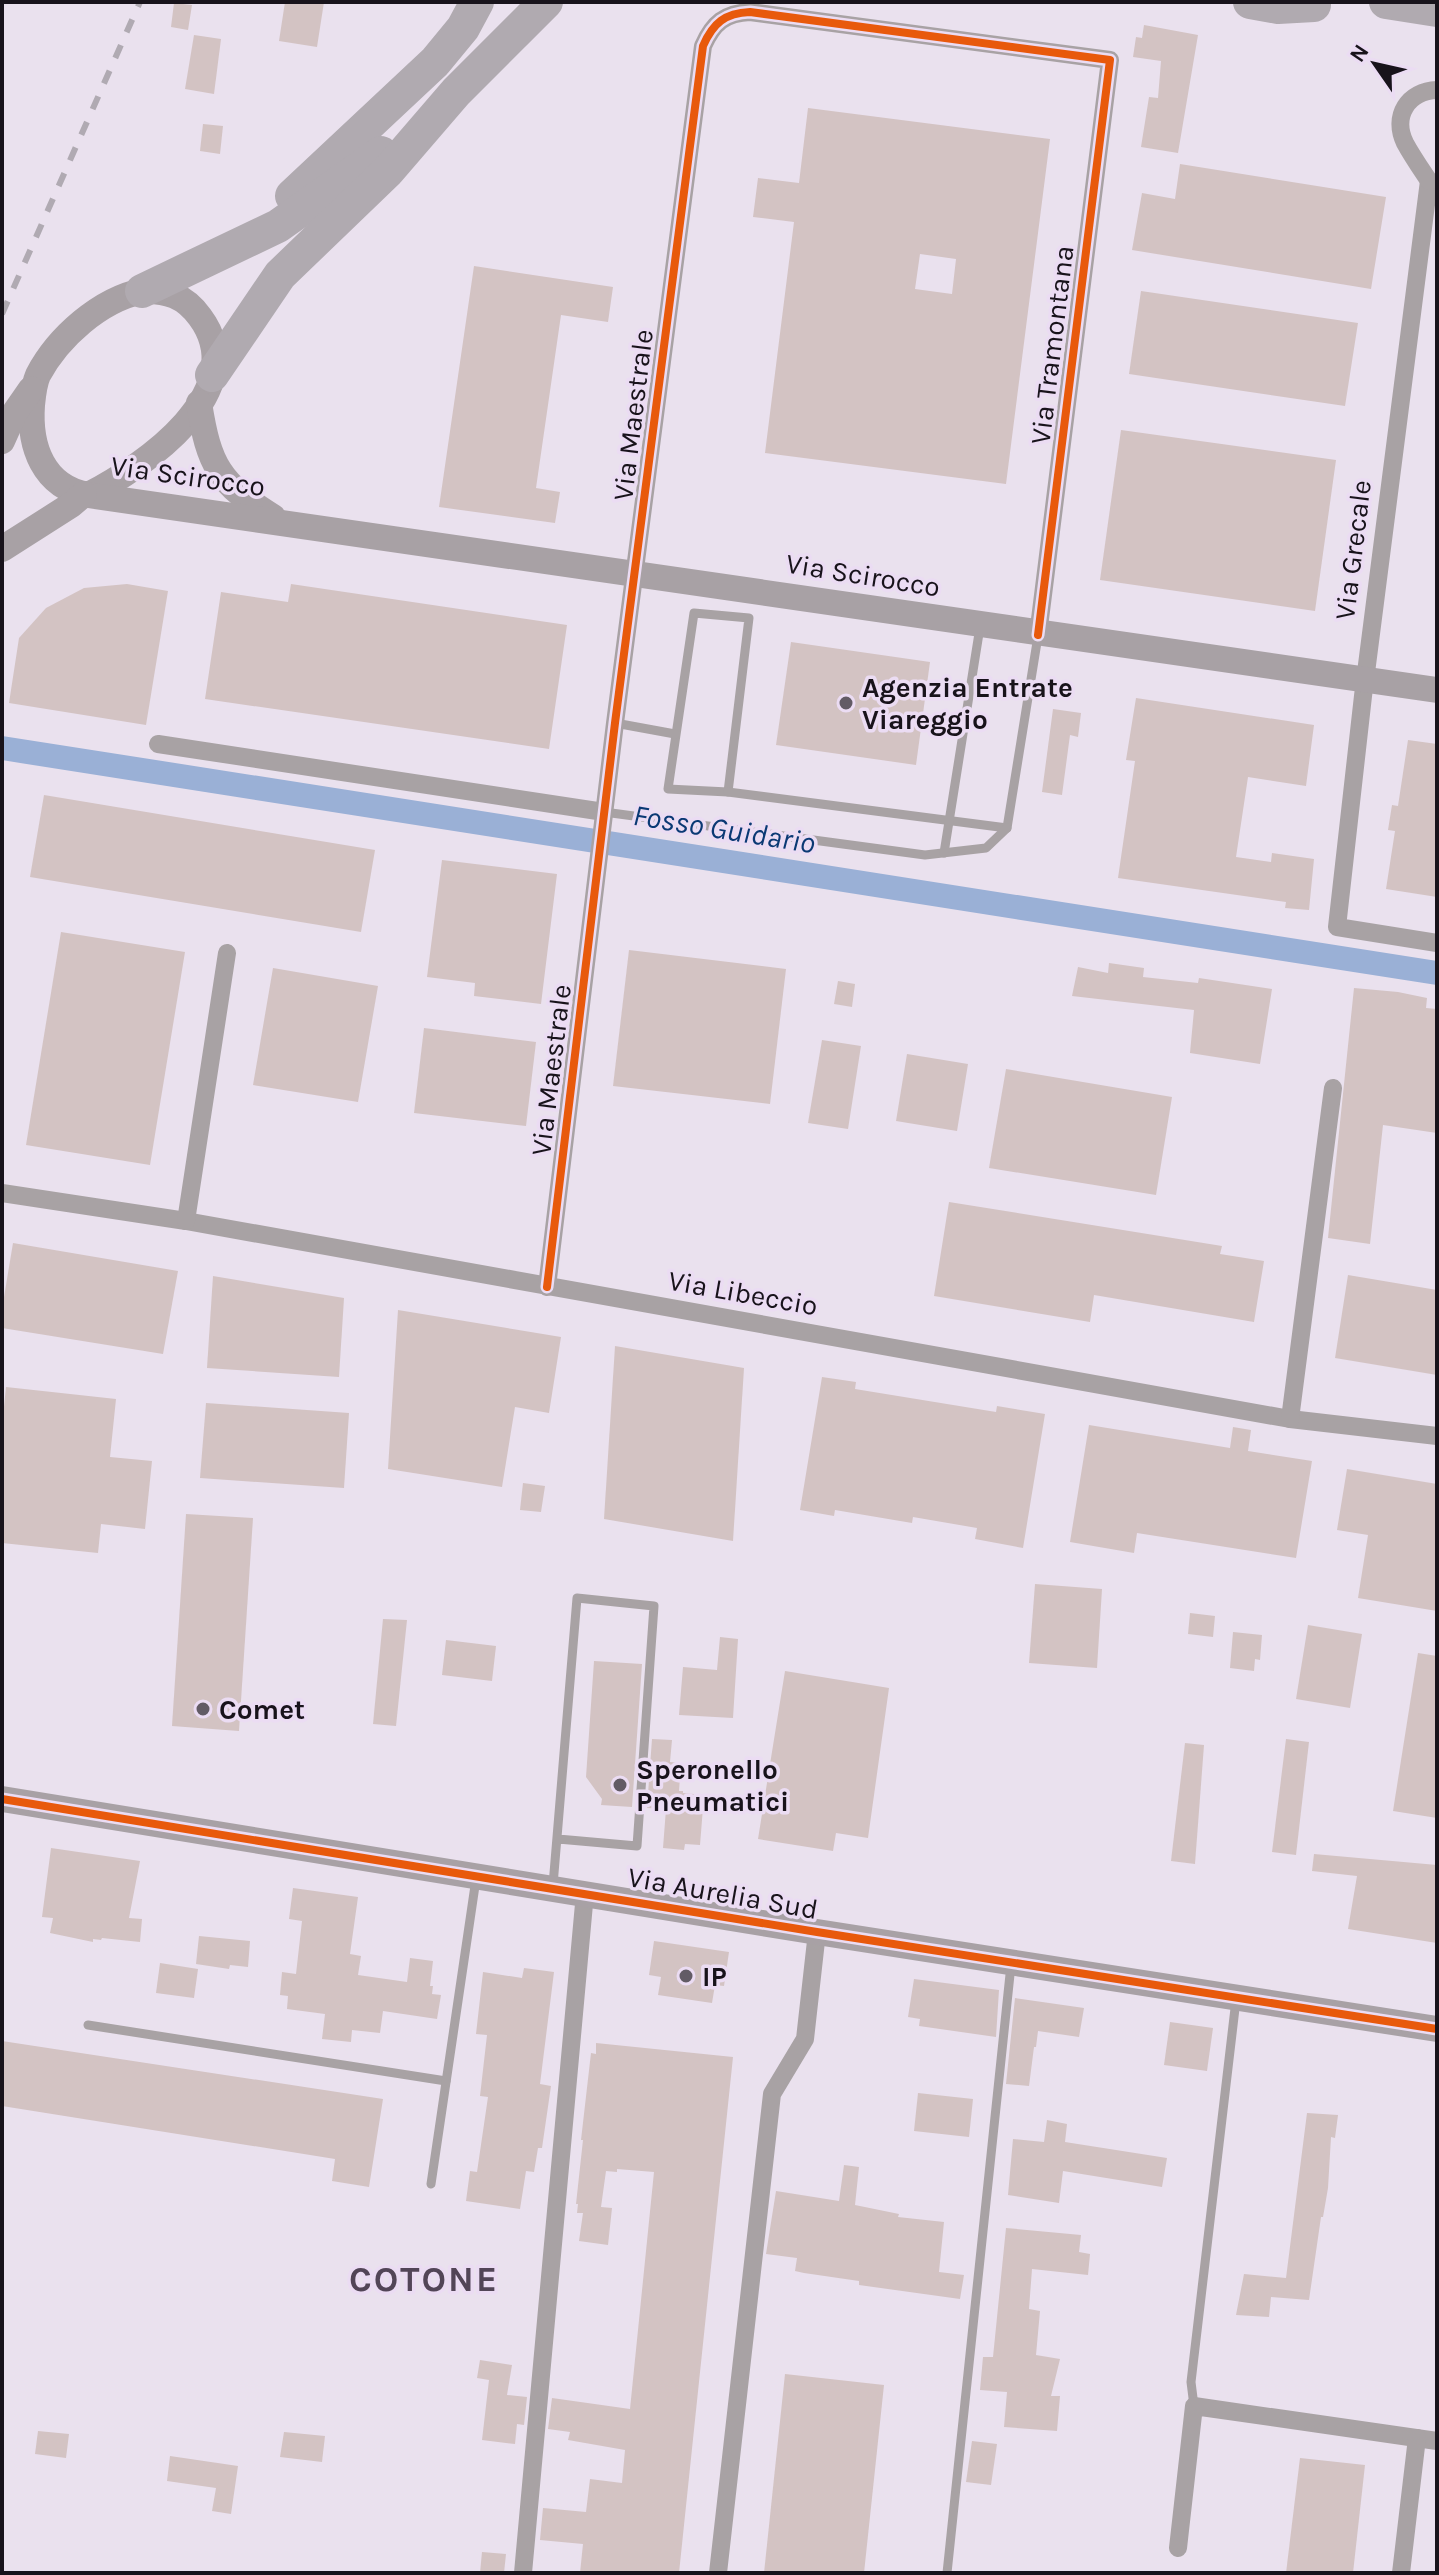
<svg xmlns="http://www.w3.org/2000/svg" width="1439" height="2575" viewBox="0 0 1439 2575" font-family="Karla,sans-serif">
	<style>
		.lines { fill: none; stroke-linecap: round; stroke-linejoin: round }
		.canal { stroke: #9ab0d6; stroke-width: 24 }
		.building { fill: #d3c3c3; fill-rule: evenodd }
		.lane { stroke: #a8a2a4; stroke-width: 9 }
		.street { stroke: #a8a2a4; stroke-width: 18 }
		.secondary { stroke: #a8a1a5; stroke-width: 26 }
		.highway { stroke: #b0aab0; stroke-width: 34 }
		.rail { stroke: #b0aab2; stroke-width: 6; stroke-dasharray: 14 14; stroke-linecap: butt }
		.cycleway-casing { stroke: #ebdcf3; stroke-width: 13 }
		.cycleway { stroke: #e8590c; stroke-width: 8 }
		.poi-dot { fill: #625b65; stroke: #ebdcf3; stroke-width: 3 }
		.labels { text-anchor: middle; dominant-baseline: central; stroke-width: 7; stroke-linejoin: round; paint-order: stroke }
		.street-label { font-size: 28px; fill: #18131b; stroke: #ebdcf3 }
		.poi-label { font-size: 28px; font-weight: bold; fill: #18131b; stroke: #ebdcf3; text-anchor: start }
		.water-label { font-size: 30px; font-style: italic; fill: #0a3974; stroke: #ebdcf3 }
		.district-label { font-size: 36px; font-weight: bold; letter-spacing: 2px; fill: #524557; stroke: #ebdcf3 }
	</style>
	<rect width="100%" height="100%" fill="#eae1ee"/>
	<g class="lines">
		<path class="canal" d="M 2,748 L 1437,973"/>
	</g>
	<g class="building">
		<path d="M 285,2 L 324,2 L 317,47 L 279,41 Z"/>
		<path d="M 174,3 L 192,5 L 188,30 L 171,27 Z"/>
		<path d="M 1144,25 L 1198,35 L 1178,153 L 1141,147 L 1149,97 L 1158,98 L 1161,61 L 1133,57 L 1136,37 L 1142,38 Z"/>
		<path d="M 194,35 L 221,39 L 214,94 L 185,89 Z"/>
		<path d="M 808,108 L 1050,139 L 1006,484 L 765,453 L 794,222 L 753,217 L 758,178 L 799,183 ZM 920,254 L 956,259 L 952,294 L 915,289 Z"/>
		<path d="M 203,124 L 223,126 L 220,154 L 200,151 Z"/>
		<path d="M 1180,164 L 1386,197 L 1371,289 L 1132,250 L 1142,193 L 1175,199 Z"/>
		<path d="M 474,266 L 613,287 L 608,322 L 561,315 L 536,488 L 560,492 L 555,523 L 439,507 Z"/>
		<path d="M 1141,291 L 1358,323 L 1345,406 L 1129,374 Z"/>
		<path d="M 1121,430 L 1336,460 L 1315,611 L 1100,580 Z"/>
		<path d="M 127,584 L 168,591 L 146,725 L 9,703 L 19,638 L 46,608 L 84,588 Z"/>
		<path d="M 291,584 L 567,625 L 549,749 L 205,699 L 221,592 L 288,602 Z"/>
		<path d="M 791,642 L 930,662 L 916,765 L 776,745 Z"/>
		<path d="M 1136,698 L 1314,725 L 1306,786 L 1248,777 L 1236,857 L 1271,862 L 1272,853 L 1314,859 L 1309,910 L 1285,908 L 1286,902 L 1118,878 L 1135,761 L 1126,760 Z"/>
		<path d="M 1053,709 L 1081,713 L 1078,737 L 1070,735 L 1062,795 L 1042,792 Z"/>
		<path d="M 1408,740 L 1437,744 L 1437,897 L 1386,889 L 1395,831 L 1388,830 L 1392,805 L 1398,806 Z"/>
		<path d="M 44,795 L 375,850 L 361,932 L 30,877 Z"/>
		<path d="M 442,860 L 557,874 L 541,1004 L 474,996 L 475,983 L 427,977 Z"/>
		<path d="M 61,932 L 185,952 L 150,1165 L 26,1145 Z"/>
		<path d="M 629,950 L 786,969 L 770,1104 L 613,1086 Z"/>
		<path d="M 1109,963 L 1144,968 L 1143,977 L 1198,983 L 1199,978 L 1272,989 L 1260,1064 L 1190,1053 L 1194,1010 L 1072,996 L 1078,967 L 1108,973 Z"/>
		<path d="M 273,968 L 378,986 L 358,1102 L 253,1085 Z"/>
		<path d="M 838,981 L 855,984 L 852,1007 L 834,1004 Z"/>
		<path d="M 1354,988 L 1398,992 L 1427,998 L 1426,1008 L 1437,1009 L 1437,1133 L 1383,1125 L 1370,1244 L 1328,1238 Z"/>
		<path d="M 424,1028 L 536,1042 L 526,1126 L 414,1113 Z"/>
		<path d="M 822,1040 L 861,1046 L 848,1129 L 808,1123 Z"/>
		<path d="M 907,1054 L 968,1064 L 957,1131 L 896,1121 Z"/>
		<path d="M 1006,1069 L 1172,1097 L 1156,1195 L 989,1168 Z"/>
		<path d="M 949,1202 L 1222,1246 L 1220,1254 L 1264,1261 L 1254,1322 L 1094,1295 L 1090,1322 L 934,1296 Z"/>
		<path d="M 13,1243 L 178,1271 L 163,1354 L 2,1328 L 2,1309 Z"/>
		<path d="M 1348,1275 L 1437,1290 L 1437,1375 L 1335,1358 Z"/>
		<path d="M 213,1276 L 344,1298 L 339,1377 L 207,1368 Z"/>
		<path d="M 398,1310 L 561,1337 L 549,1413 L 515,1407 L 502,1487 L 388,1469 Z"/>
		<path d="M 615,1346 L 744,1368 L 733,1541 L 604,1519 Z"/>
		<path d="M 822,1377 L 856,1382 L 855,1389 L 996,1412 L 997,1406 L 1045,1414 L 1023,1548 L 975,1539 L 977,1528 L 913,1517 L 912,1523 L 835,1510 L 834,1516 L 800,1510 Z"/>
		<path d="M 6,1387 L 116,1399 L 110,1457 L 152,1461 L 145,1529 L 101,1524 L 98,1553 L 2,1543 L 2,1426 Z"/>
		<path d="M 206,1403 L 349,1413 L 344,1488 L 200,1478 Z"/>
		<path d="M 1089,1425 L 1230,1448 L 1233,1427 L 1251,1430 L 1248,1451 L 1312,1461 L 1296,1558 L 1137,1533 L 1134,1553 L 1070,1542 Z"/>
		<path d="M 1347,1469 L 1437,1484 L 1437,1611 L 1358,1598 L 1368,1535 L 1337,1530 Z"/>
		<path d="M 523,1483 L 545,1486 L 541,1512 L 520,1510 Z"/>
		<path d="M 186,1514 L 253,1518 L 239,1731 L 172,1726 Z"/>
		<path d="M 1035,1584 L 1102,1589 L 1097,1668 L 1029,1663 Z"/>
		<path d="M 1190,1613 L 1215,1616 L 1213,1637 L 1188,1634 Z"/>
		<path d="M 383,1619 L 407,1620 L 396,1726 L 373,1724 Z"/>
		<path d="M 1308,1625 L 1362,1634 L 1350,1708 L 1296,1699 Z"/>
		<path d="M 1233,1632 L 1262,1635 L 1260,1660 L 1255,1659 L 1254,1671 L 1230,1668 Z"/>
		<path d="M 720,1637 L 738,1639 L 733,1718 L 679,1715 L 683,1667 L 717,1670 Z"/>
		<path d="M 446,1640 L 496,1646 L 492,1681 L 442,1675 Z"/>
		<path d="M 1418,1653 L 1437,1656 L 1437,1818 L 1393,1811 Z"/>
		<path d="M 594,1661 L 642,1664 L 632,1807 L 601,1805 L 602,1799 L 586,1777 Z"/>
		<path d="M 785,1671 L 889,1688 L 868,1838 L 836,1833 L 833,1851 L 758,1839 Z"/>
		<path d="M 652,1739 L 672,1740 L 670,1762 L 681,1763 L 679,1791 L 683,1791 L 683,1793 L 704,1795 L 700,1845 L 685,1844 L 684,1850 L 663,1848 L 666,1809 L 647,1808 Z"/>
		<path d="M 1286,1739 L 1309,1742 L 1296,1855 L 1272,1852 Z"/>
		<path d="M 1185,1743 L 1204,1745 L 1195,1864 L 1171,1861 Z"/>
		<path d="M 51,1848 L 140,1861 L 129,1918 L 142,1919 L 140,1942 L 102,1938 L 101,1940 L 93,1939 L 93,1942 L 50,1933 L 53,1918 L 42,1917 Z"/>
		<path d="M 1314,1854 L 1437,1865 L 1437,1943 L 1348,1929 L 1357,1876 L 1312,1871 Z"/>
		<path d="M 293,1888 L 358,1897 L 350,1954 L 361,1956 L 358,1975 L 407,1982 L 410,1958 L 433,1961 L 430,1986 L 433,1986 L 432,1994 L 441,1995 L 437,2019 L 383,2011 L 380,2033 L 352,2030 L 351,2042 L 322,2039 L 325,2014 L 287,2009 L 288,1996 L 280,1995 L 282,1972 L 296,1974 L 302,1921 L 289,1919 Z"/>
		<path d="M 199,1936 L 250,1941 L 248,1967 L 230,1965 L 229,1969 L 196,1964 Z"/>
		<path d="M 654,1941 L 729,1952 L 724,1986 L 715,1985 L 712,2003 L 658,1995 L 661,1977 L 649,1975 Z"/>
		<path d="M 160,1963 L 198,1969 L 194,1998 L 156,1993 Z"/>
		<path d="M 524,1968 L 554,1972 L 540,2084 L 551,2086 L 542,2148 L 538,2148 L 534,2172 L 526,2171 L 520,2209 L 466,2201 L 470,2171 L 477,2172 L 488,2097 L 480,2096 L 487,2035 L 476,2034 L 483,1972 L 522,1978 Z"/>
		<path d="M 914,1979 L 999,1990 L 996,2037 L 919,2026 L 920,2019 L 908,2017 Z"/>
		<path d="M 1015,1998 L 1084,2008 L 1079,2037 L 1038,2031 L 1036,2047 L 1034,2047 L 1029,2086 L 1006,2084 Z"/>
		<path d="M 1170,2022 L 1213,2028 L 1207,2071 L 1164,2065 Z"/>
		<path d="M 2,2041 L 383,2099 L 369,2187 L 332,2181 L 335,2159 L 2,2106 Z"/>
		<path d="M 596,2043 L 733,2057 L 679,2573 L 580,2573 L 583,2544 L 540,2540 L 543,2508 L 586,2512 L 590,2479 L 622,2483 L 625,2450 L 568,2440 L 570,2432 L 548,2429 L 552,2398 L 630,2409 L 654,2172 L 617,2169 L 617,2172 L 606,2171 L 601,2207 L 612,2208 L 608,2245 L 579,2241 L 583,2213 L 577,2213 L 578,2204 L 576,2204 L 583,2140 L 581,2140 L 591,2053 L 596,2054 Z"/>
		<path d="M 918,2093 L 973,2099 L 969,2137 L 914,2131 Z"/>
		<path d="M 1307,2113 L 1338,2115 L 1335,2138 L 1331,2137 L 1328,2188 L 1323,2217 L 1321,2217 L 1309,2300 L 1271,2297 L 1269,2317 L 1236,2315 L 1244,2274 L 1286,2278 Z"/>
		<path d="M 1047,2120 L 1067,2124 L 1065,2142 L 1167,2158 L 1162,2187 L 1063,2171 L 1059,2203 L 1008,2195 L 1013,2139 L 1044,2142 Z"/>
		<path d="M 844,2165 L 859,2167 L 855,2205 L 899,2214 L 898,2217 L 944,2222 L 939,2272 L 964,2275 L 960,2299 L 859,2285 L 859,2281 L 804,2273 L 795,2271 L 797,2258 L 766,2254 L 776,2191 L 839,2201 Z"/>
		<path d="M 1006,2228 L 1081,2235 L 1079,2252 L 1090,2254 L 1088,2275 L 1032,2269 L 1029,2309 L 1040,2311 L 1036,2355 L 1060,2359 L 1051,2396 L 1060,2396 L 1057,2431 L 1004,2427 L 1007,2392 L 980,2390 L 983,2357 L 993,2357 Z"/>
		<path d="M 480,2360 L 512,2365 L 507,2395 L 527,2397 L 524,2425 L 517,2424 L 515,2444 L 482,2440 L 489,2380 L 477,2378 Z"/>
		<path d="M 785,2374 L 884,2385 L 864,2573 L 764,2573 Z"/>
		<path d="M 38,2431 L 69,2434 L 66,2458 L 35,2454 Z"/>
		<path d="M 284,2432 L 325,2436 L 322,2462 L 280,2457 Z"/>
		<path d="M 972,2441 L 997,2444 L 991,2485 L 966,2482 Z"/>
		<path d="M 170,2456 L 238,2466 L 231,2514 L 212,2511 L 216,2488 L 167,2481 Z"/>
		<path d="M 1300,2458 L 1365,2465 L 1353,2573 L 1286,2573 Z"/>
		<path d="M 482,2552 L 506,2554 L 504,2573 L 480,2573 Z"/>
	</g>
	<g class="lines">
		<g class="lane">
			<path d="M 694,613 L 749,618 L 728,792 L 668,789 Z"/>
			<path d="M 615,723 L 675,734"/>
			<path d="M 728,792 L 1007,828 L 1038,636"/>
			<path d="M 604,812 L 925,855 L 986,848 L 1007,828"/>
			<path d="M 944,853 L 980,627"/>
			<path d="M 553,1885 L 577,1598 L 654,1606 L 637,1846 L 558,1839"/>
			<path d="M 88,2025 L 446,2081"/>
			<path d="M 431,2184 L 476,1879"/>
			<path d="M 1194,2406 L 1191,2382 L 1236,2000"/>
			<path d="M 947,2573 L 1011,1965"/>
		</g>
		<g class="street">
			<path d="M 1429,181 L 1363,696 L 1337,927 L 1437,943"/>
			<path d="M 1429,181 C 1421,169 1412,156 1405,143 C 1392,116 1408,91 1437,90"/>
			<path d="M 158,744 L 604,812"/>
			<path d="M 2,1193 L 186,1221 L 1290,1419 L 1437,1436"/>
			<path d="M 186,1221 L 227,953"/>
			<path d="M 547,1287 L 615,723 L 703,46 C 713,23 725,13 750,12 L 1110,60 L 1038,635"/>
			<path d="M 1290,1419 L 1333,1088"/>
			<path d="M 1178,2548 L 1194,2406 L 1437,2441"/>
			<path d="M 523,2573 L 585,1893"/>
			<path d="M 718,2573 L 772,2094 L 805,2039 L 817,1932"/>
			<path d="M 1401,2573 L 1417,2438"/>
		</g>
		<g class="secondary">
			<path d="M 142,291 C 167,290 185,296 200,317 C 255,391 143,467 88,495 C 43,487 29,446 32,405 C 33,395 34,384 38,375 C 58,337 100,300 142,291 Z"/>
			<path d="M 199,403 C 209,466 219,483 273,517"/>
			<path d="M 2,441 L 15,412 L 31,389"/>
			<path d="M 88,495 C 538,558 987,627 1437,690"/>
			<path d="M 2,549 L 71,505 L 84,494"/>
			<path d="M 2,1799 L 817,1932 L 1437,2029"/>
		</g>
		<g class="highway">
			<path d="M 1250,2 L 1278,7 L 1314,5"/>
			<path d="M 1386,2 L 1437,10"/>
			<path d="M 292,196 L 435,62 L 463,28 L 477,2"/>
			<path d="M 142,291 L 278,226 L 381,153"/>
			<path d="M 212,375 L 280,275 L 388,171 L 456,92 L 546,2"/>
		</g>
		<path class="rail" d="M 2,314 L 140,2"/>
		<defs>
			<g id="cycleway">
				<path d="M 547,1287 L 615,723 L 703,46 C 713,23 725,13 750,12 L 1110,60 L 1038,635"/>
				<path d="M 2,1799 L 817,1932 L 1437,2029"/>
			</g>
		</defs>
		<use href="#cycleway" class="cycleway-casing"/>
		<use href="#cycleway" class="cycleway"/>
	</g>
	<g class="poi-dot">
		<circle cx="846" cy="703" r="8"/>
		<circle cx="203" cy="1709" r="8"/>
		<circle cx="620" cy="1785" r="8"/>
		<circle cx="686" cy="1976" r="8"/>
	</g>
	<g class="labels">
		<g class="street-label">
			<text transform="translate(1052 345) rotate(-83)">Via Tramontana</text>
			<text transform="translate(633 415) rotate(-83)">Via Maestrale</text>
			<text transform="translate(188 476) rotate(8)">Via Scirocco</text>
			<text transform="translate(1353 550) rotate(-83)">Via Grecale</text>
			<text transform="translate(863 575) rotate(9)">Via Scirocco</text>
			<text transform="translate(551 1070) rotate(-83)">Via Maestrale</text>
			<text transform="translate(743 1293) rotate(10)">Via Libeccio</text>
			<text transform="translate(723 1893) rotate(10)">Via Aurelia Sud</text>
		</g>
		<g class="poi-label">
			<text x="862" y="687">Agenzia Entrate<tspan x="862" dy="32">Viareggio</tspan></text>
			<text x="219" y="1709">Comet</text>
			<text x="636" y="1769">Speronello<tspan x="636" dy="32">Pneumatici</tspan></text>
			<text x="702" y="1976">IP</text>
		</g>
		<g class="water-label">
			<text transform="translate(724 829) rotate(9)">Fosso Guidario</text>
		</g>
		<g class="district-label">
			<text x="424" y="2279">COTONE</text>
		</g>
	</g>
	<rect width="1439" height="2575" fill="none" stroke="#18131b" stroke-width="8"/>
	<g transform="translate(1375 64) rotate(304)" stroke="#ebdcf3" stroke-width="6" paint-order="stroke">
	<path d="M0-6L14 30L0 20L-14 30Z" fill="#18131b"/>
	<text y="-12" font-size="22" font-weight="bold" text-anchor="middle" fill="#18131b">N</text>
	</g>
</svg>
